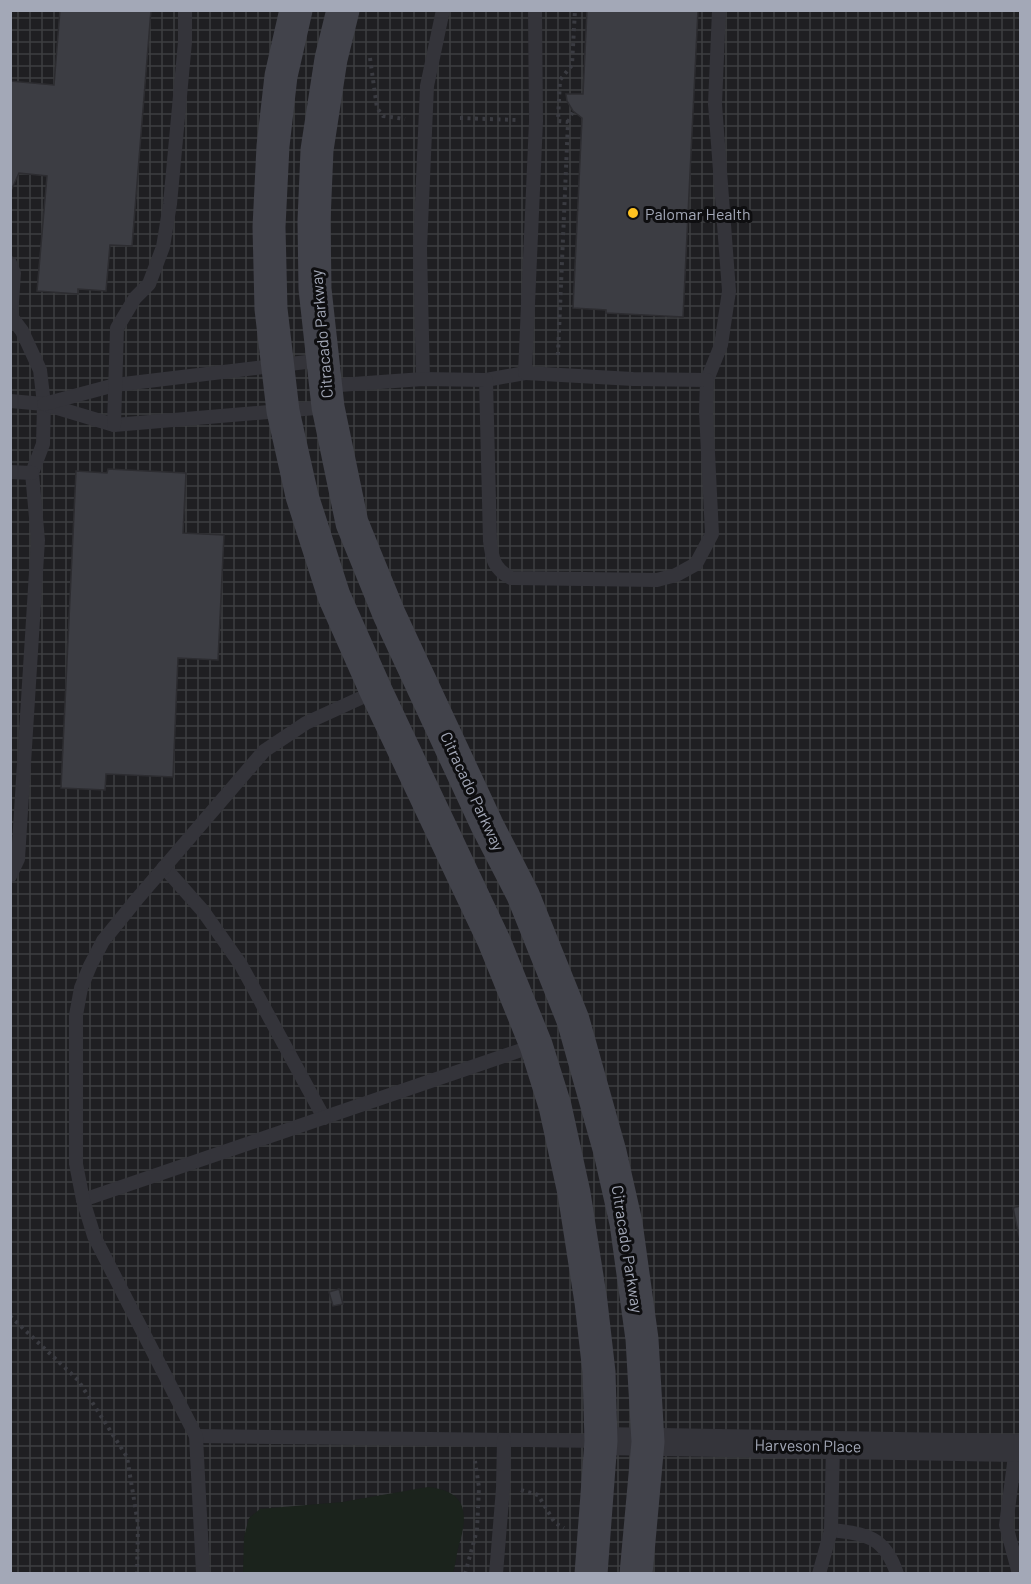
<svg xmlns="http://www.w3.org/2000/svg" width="1031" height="1584" viewBox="0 0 1031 1584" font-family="Barlow,sans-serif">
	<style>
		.industrial { fill: url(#industrial-grid) }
		.green { fill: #1b231c }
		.building { fill: #3c3d43; stroke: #2d2d31; stroke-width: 1.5 }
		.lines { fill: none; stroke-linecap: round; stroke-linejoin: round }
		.path { stroke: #3a3b41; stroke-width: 4; stroke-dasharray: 3 4.5; stroke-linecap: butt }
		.service { stroke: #34343a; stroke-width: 14 }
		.minor { stroke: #34343a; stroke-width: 28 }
		.secondary { stroke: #42434b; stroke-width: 33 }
		.poi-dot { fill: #ffc321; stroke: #0e0e10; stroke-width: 2 }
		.labels { text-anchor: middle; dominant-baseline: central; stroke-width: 6; stroke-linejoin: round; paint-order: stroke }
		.poi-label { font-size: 16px; fill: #a3a8b7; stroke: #0e0e10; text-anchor: start }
		.street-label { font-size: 16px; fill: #a3a8b7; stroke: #0e0e10 }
	</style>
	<defs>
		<pattern id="industrial-grid" width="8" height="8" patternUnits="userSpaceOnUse" patternTransform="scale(1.5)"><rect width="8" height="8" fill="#1f1f22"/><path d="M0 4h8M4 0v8" fill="none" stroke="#3c3d40"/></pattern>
	</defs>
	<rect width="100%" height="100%" fill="#131315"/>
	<path class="industrial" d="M 11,11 L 1020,11 L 1020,1573 L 11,1574 Z"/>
	<path class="green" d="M 428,1487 C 466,1491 469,1512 459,1545 C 456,1554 456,1564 453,1573 L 243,1573 L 244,1537 L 249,1518 L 260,1509 L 342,1502 Z"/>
	<g class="building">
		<path d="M 60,10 L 151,10 L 132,246 L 110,245 L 106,291 L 78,289 L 78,294 L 37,291 L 47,176 L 19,173 L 10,193 L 10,81 L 54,85 Z"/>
		<path d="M 587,10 L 698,10 L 683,317 L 606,313 L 606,310 L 573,308 L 582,118 L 573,111 L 567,101 L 566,94 L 583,94 Z"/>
		<path d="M 108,469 L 186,473 L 183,533 L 224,535 L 218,660 L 178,658 L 173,777 L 106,774 L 105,790 L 61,788 L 76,471 L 107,473 Z"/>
		<path d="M 1020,1206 L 1020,1240 L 1013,1208 Z"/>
		<path d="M 339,1289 L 343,1304 L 333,1306 L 329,1292 Z"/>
	</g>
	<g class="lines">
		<g class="path">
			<path d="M 370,58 L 377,108 L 383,116 L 405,119"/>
			<path d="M 460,118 L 516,120"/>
			<path d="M 568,122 L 573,111"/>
			<path d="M 558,355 L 568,122 L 558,121 L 560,80 L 572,65 L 575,10"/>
			<path d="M 10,1316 L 78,1380 L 127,1457 L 138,1524 L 137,1574"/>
			<path d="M 521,1490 L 538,1495 L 555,1523 L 564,1528"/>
			<path d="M 465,1574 L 477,1530 L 479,1487 L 475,1461"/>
		</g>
		<g class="service">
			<path d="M 10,263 L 14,273 L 11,316"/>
			<path d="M 10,315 L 22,331 L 40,370 L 44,404 L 43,444 L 32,473 L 38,540 L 18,859 L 10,876"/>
			<path d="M 423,379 L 420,249 L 427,86 L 443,10"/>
			<path d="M 486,380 L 525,373"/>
			<path d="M 707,380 L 721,345 L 729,291 L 715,104 L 719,10"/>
			<path d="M 325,386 L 423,379 L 486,380 L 490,541 C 492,559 494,569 511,578 L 657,580 L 676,575 L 696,564 L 712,534 L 706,412 L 707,380 L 633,379 L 525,373 L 536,121 L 535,10"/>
			<path d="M 10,401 L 44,404 L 114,425 L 328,407"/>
			<path d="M 44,404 L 115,385 L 323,360"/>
			<path d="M 114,425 L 117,328 L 135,298 L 149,284 L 163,247 L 170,204 L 185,42 L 185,10"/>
			<path d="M 10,472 L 32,473"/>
			<path d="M 164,867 L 203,911 L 241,965 L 324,1118"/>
			<path d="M 83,1200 L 536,1045"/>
			<path d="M 196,1436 L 601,1441"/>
			<path d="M 1016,1448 L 1006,1525 L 1019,1574"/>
			<path d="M 831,1530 C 866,1534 885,1536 897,1574"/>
			<path d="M 203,1574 L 196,1436 L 94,1236 L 83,1200 L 76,1164 L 76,1015 L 81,988 L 90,966 L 103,941 L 137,899 L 264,751 L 306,723 L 376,691"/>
			<path d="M 496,1574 L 503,1488 L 504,1440"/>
			<path d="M 819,1574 L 831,1530 L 833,1446"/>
		</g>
		<path class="minor" d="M 601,1441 L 1016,1448"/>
		<g class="secondary">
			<path d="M 296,10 L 281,76 L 273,146 L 269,227 L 271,309 L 283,411 L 302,496 L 334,596 L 376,691 L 494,941 L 536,1045 L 555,1106 L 574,1193 L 591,1302 L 599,1372 L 601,1441 L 591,1574"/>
			<path d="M 343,10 L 331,59 L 317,150 L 314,221 L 315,289 L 328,407 L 352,523 L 389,614 L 487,825 L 523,895 L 573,1020 L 610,1152 L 626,1223 L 642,1339 L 648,1442 L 636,1574"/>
		</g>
	</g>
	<circle class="poi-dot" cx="633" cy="213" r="6"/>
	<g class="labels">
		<g class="poi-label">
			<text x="645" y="213">Palomar Health</text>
		</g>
		<g class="street-label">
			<text transform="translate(321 334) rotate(-95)">Citracado Parkway</text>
			<text transform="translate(473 791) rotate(65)">Citracado Parkway</text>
			<text transform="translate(628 1249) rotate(81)">Citracado Parkway</text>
			<text transform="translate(808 1445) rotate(1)">Harveson Place</text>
		</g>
	</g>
	<rect width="1031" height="1584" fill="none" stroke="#a3a8b7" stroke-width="24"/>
</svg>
